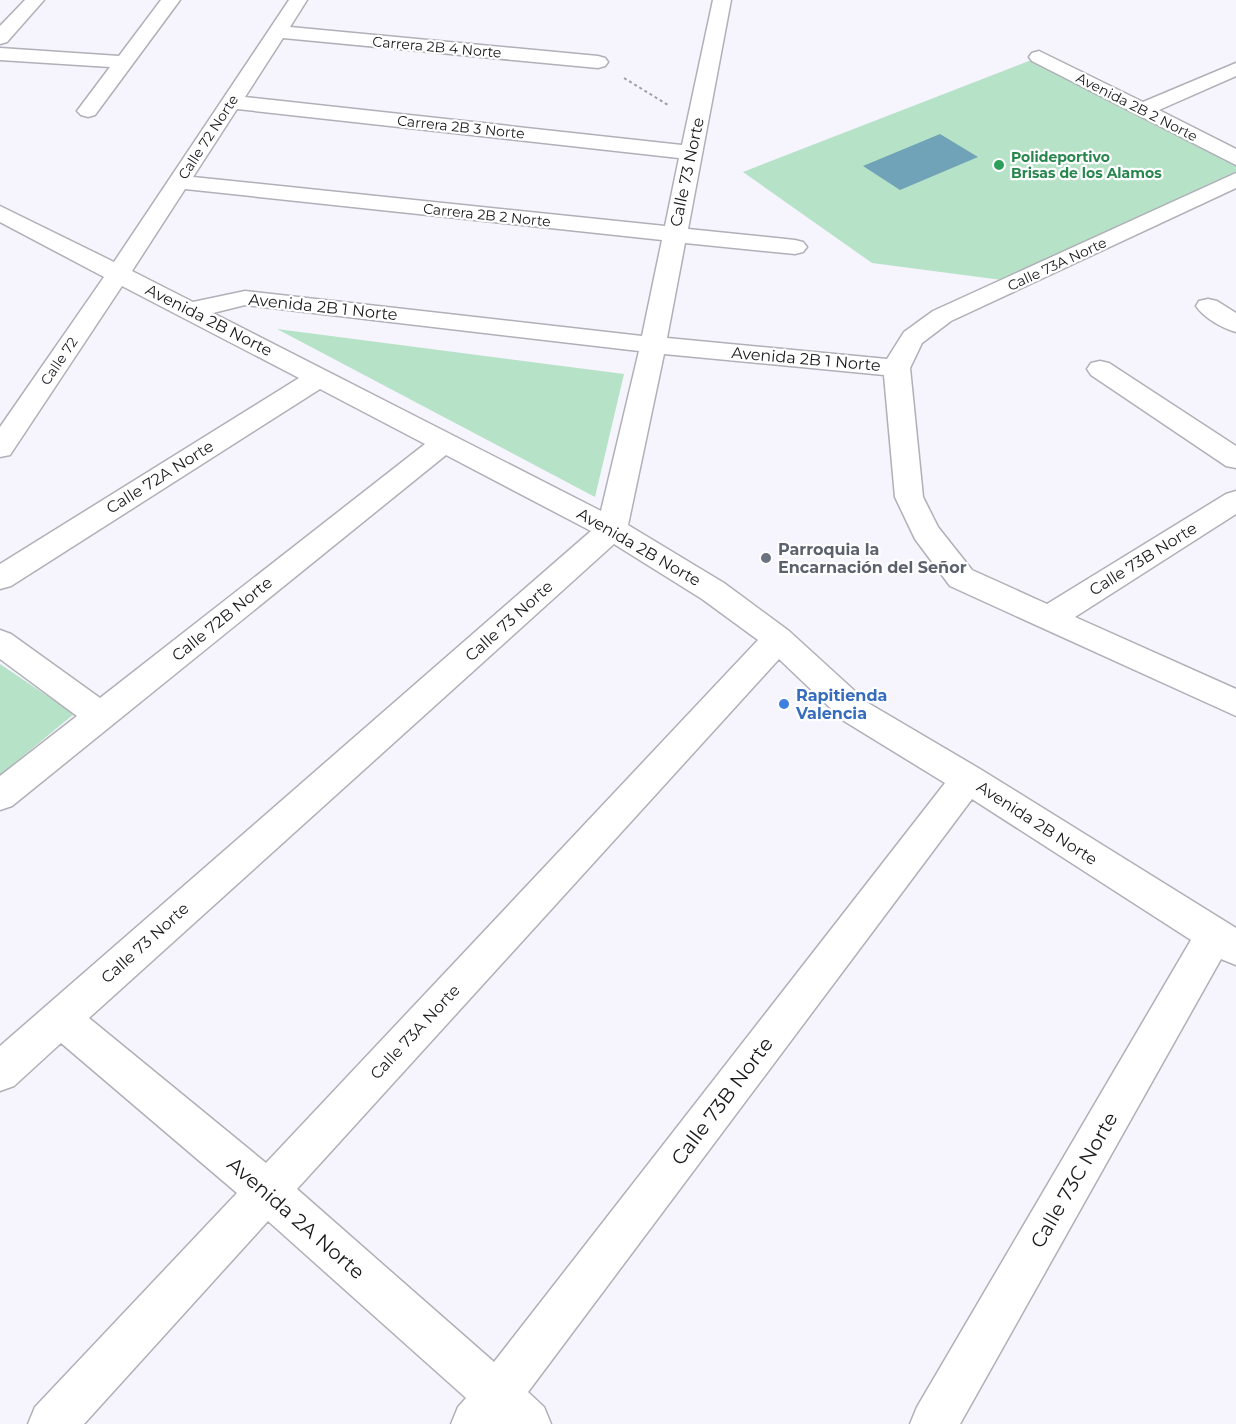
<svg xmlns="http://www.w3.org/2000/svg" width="1236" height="1424" viewBox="0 0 1236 1424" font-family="Montserrat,sans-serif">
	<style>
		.green { fill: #b6e2c8 }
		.water { fill: #70a2b8 }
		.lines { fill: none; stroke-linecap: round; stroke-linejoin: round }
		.minor-casing { stroke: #b1afb7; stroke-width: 3 }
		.path { stroke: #a19fa5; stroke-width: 2; stroke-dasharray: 3 3; stroke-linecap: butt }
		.minor { fill: #fff; fill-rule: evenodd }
		.leisure-dot { fill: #2e9e5b; stroke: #fff; stroke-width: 2 }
		.worship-dot { fill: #6b7280; stroke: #fff; stroke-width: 2 }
		.shop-dot { fill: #3f7fe0; stroke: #fff; stroke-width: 2 }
		.labels { text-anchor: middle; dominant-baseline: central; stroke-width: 4.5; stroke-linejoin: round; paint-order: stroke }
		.far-street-label { font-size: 14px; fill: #19191c; stroke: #fff }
		.far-leisure-label { font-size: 14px; font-weight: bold; fill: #27864d; stroke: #fff; text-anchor: start }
		.street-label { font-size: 16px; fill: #19191c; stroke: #fff }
		.worship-label { font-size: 16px; font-weight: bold; fill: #5b616d; stroke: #fff; text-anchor: start }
		.shop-label { font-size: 16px; font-weight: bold; fill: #366cbe; stroke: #fff; text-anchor: start }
		.near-street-label { font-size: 20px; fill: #19191c; stroke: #fff }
	</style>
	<rect width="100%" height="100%" fill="#f6f4fc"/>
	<g class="green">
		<path d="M 1039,57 L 1236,158 L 1236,180 L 1017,282 L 872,263 L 743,172 Z"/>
		<path d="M 277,329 L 624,374 L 595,497 Z"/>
		<path d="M 0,664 L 74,714 L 0,775 Z"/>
	</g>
	<path class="water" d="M 940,134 L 978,157 L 900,190 L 863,166 Z"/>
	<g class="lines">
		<defs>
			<g id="minor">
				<path d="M 25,0 L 44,0 L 7,42 L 0,44 L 0,26 Z"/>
				<path d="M 161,0 L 180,0 L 95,115 L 88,117 L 81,115 L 77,111 L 110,67 L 0,60 L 0,48 L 119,56 Z"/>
				<path d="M 289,0 L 307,0 L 290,27 L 598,56 L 605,58 L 608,62 L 605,66 L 598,68 L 283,38 L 245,97 L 682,145 L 713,0 L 731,0 L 688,229 L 795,240 L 803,242 L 807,247 L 803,252 L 795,254 L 685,243 L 667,338 L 887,359 L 904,332 L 933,311 L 1236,173 L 1236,188 L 951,321 L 922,343 L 910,368 L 923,497 L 938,527 L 972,570 L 1047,604 L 1226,494 L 1236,491 L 1236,514 L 1075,617 L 1236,689 L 1236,716 L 950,586 L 915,539 L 895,497 L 884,375 L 664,354 L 628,525 L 724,583 L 789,631 L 868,703 L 980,769 L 1236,928 L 1236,965 L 1221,959 L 960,1424 L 910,1424 L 917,1407 L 1191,940 L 972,799 L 528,1392 L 544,1407 L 551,1424 L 451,1424 L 458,1407 L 466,1398 L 268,1221 L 84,1424 L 28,1424 L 35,1407 L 237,1193 L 61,1043 L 14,1086 L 0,1091 L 0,1046 L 591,531 L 446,455 L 12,806 L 0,810 L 0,776 L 77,716 L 0,659 L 0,630 L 11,634 L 100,698 L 425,444 L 320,389 L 11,586 L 0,589 L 0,564 L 299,378 L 122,286 L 10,455 L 0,457 L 0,427 L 104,277 L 0,222 L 0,206 L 114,262 ZM 237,109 L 679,158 L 665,226 L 193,177 ZM 185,189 L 662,240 L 642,336 L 245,291 L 193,302 L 132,271 ZM 245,305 L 639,351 L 601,511 L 213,313 ZM 614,544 L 702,599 L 758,640 L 266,1163 L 89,1018 ZM 779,659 L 844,721 L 945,783 L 494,1362 L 297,1189 Z"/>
				<path d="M 1039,51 L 1143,102 L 1236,63 L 1236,76 L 1159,110 L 1236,149 L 1236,165 L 1032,61 L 1029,57 L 1032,53 Z"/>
				<path d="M 1208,299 L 1217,301 L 1236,313 L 1236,332 C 1222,328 1204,318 1196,306 L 1199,301 Z"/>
				<path d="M 1100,361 L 1109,363 L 1236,446 L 1236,468 L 1226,466 L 1091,375 L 1087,369 L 1091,363 Z"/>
			</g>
		</defs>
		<use href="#minor" class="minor-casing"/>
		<path class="path" d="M 624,78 L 668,105"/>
		<use href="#minor" class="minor"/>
	</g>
	<circle class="leisure-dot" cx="999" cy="165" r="6"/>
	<circle class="worship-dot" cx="766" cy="558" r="6"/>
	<circle class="shop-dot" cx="784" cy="704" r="6"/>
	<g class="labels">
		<g class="far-street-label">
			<text transform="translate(437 47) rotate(5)">Carrera 2B 4 Norte</text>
			<text transform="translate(1137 107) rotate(27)">Avenida 2B 2 Norte</text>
			<text transform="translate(461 127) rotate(6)">Carrera 2B 3 Norte</text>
			<text transform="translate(208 137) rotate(-57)">Calle 72 Norte</text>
			<text transform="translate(487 215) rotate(6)">Carrera 2B 2 Norte</text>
			<text transform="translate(1057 264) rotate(-25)">Calle 73A Norte</text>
			<text transform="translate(59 361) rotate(-56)">Calle 72</text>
		</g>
		<g class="far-leisure-label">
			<text x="1011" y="157">Polideportivo<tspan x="1011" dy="16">Brisas de los Alamos</tspan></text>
		</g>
		<g class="street-label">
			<text transform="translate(687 172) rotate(-78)">Calle 73 Norte</text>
			<text transform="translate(323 307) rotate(6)">Avenida 2B 1 Norte</text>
			<text transform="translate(209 320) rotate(27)">Avenida 2B Norte</text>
			<text transform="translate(806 359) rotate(5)">Avenida 2B 1 Norte</text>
			<text transform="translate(160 477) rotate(-32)">Calle 72A Norte</text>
			<text transform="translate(639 547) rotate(30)">Avenida 2B Norte</text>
			<text transform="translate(1143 559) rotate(-32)">Calle 73B Norte</text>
			<text transform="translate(222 619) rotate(-39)">Calle 72B Norte</text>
			<text transform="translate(509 621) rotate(-42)">Calle 73 Norte</text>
			<text transform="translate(1037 823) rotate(33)">Avenida 2B Norte</text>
			<text transform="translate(145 943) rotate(-42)">Calle 73 Norte</text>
			<text transform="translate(415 1032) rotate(-47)">Calle 73A Norte</text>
		</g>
		<g class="worship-label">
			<text x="778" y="549">Parroquia la<tspan x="778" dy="18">Encarnación del Señor</tspan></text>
		</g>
		<g class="shop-label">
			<text x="796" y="695">Rapitienda<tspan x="796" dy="18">Valencia</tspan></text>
		</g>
		<g class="near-street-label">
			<text transform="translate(722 1101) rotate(-53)">Calle 73B Norte</text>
			<text transform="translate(1074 1180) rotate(-60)">Calle 73C Norte</text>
			<text transform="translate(296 1218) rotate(41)">Avenida 2A Norte</text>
		</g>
	</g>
</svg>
